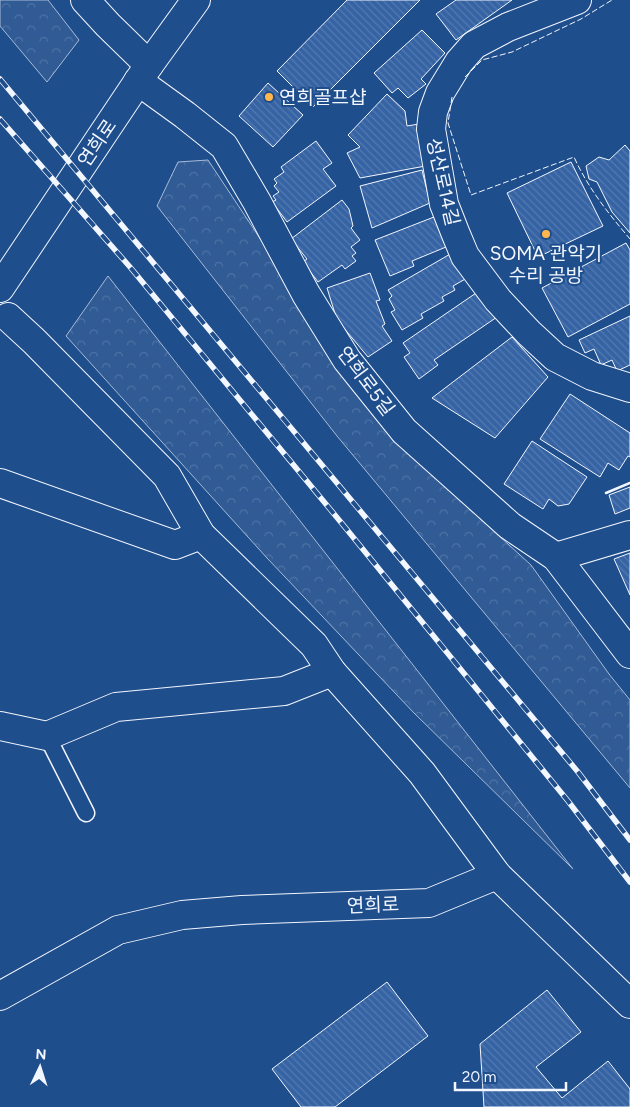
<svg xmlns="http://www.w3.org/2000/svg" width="630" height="1107" viewBox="0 0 630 1107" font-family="Figtree,'Noto Sans KR',sans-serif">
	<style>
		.forest { fill: url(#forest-crowns); stroke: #a8bbd7 }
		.building { fill: url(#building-back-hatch); stroke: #f2f6ff }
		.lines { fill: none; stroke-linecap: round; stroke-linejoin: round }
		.lane-casing { stroke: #f2f6ff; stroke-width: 19 }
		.street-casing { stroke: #f2f6ff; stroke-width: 30 }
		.secondary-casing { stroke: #f2f6ff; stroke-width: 30 }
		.lane { stroke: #1f4e8c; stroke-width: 16 }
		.street { stroke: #1f4e8c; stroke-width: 28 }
		.secondary { stroke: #1f4e8c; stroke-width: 28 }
		.rail-casing { stroke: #f2f6ff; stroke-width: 5.5 }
		.rail { stroke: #1f4e8c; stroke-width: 4; stroke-dasharray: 11; stroke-linecap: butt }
		.fence { stroke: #f2f6ff; stroke-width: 1; stroke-dasharray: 6 2.5; stroke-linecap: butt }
		.wall { stroke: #f2f6ff; stroke-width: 2.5 }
		.poi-dot { fill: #ffb74d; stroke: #1f4e8c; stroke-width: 2 }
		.labels { text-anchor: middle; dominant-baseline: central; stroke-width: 4; stroke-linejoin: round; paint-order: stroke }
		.poi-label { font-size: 19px; fill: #f2f6ff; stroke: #1f4e8c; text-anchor: start }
		.street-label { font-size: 19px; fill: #f2f6ff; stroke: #1f4e8c }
	</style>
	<defs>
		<pattern id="forest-crowns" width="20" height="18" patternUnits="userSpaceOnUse" patternTransform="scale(1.25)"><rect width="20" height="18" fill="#305b95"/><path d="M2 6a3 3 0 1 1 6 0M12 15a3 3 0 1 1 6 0" fill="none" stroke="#4e73a5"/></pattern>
		<pattern id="building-back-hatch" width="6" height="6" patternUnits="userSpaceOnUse" patternTransform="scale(1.25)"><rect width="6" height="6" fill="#3563a3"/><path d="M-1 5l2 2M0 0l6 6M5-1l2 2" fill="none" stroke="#537ab1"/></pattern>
	</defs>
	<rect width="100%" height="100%" fill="#1f4e8c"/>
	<g class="forest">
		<path d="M 0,0 L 48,0 L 79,40 L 47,82 L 0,26 Z"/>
		<path d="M 208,160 L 265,246 L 418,462 L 531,565 L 609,674 L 630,700 L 630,788 L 337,436 L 157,206 L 178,162 Z"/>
		<path d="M 108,276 L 573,869 L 414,713 L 267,558 L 66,336 Z"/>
	</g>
	<g class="building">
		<path d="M 347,0 L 420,0 L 313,107 L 277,71 Z"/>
		<path d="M 456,0 L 512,0 L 456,40 L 436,14 Z"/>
		<path d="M 422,30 L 445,53 L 421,79 L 426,84 L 408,98 L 398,88 L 392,93 L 374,73 Z"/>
		<path d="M 268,83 L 303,115 L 273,147 L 239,116 Z"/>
		<path d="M 387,94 L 405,111 L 407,126 L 419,124 L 431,165 L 360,178 L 347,153 L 360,147 L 348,135 Z"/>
		<path d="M 316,141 L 332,163 L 323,169 L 336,186 L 287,222 L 272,202 L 276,200 L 273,196 L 279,192 L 274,186 L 277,183 L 274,179 L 284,172 L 281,167 Z"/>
		<path d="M 625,145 L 630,151 L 630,233 L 612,212 L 597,182 L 589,179 L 586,166 L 599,157 L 609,160 Z"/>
		<path d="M 571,162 L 603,226 L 538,257 L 507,193 Z"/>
		<path d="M 422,170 L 430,203 L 372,228 L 360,186 Z"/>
		<path d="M 342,200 L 349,209 L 353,226 L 351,228 L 360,240 L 351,247 L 356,253 L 352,256 L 356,261 L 345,269 L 342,265 L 318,282 L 303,262 L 307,259 L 291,239 Z"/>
		<path d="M 434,217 L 446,247 L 412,261 L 414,266 L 390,276 L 375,240 Z"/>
		<path d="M 626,243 L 630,250 L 630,304 L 568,337 L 542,288 Z"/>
		<path d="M 452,253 L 467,278 L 453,286 L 455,290 L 442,297 L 444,301 L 421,314 L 423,318 L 402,330 L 391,312 L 395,310 L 389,299 L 392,296 L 388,290 Z"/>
		<path d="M 370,273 L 380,300 L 376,301 L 385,324 L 382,326 L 392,341 L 368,357 L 337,320 L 327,288 Z"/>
		<path d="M 479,291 L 497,317 L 434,360 L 438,365 L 419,379 L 404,357 L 410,353 L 403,343 Z"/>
		<path d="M 630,316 L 630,365 L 617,371 L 612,360 L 601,365 L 594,349 L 585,353 L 579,340 Z"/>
		<path d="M 512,337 L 548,377 L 495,438 L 432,398 Z"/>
		<path d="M 570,394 L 630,433 L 630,457 L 628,456 L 619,470 L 608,463 L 600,477 L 540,439 Z"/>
		<path d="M 532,441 L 587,477 L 569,504 L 558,506 L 549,499 L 543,509 L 504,484 Z"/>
		<path d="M 630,487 L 630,508 L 615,514 L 609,495 Z"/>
		<path d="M 630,553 L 630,595 L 614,559 Z"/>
		<path d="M 387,982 L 428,1036 L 335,1107 L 301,1107 L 272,1069 Z"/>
		<path d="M 547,990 L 581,1032 L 536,1067 L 562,1098 L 608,1061 L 630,1089 L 630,1107 L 484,1107 L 480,1044 Z"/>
	</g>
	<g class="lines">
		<defs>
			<path id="lane" d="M 47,736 L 86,813"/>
			<g id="street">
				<path d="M 85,0 L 108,25 L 149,65"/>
				<path d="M 577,0 L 508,27 L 474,45 L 459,62 L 440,93 L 433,112 L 431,129 L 444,204 L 455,232 L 465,256 L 498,300 L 529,333 L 555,357 L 592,376 L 630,388"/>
				<path d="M 138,81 L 185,115 L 224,146 L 257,202 L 306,294 L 347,360 L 404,431 L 510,526 L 556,557 L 630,654"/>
				<path d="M 8,317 L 34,341 L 167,476 L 201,535 L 314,645 L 332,672 L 422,773 L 497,875 L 630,1004"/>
				<path d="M 0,483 L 175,545 L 201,535"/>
				<path d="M 556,557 L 630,535"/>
				<path d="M 0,726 L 47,736 L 116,707 L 284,691 L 332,672"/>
				<path d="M 0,996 L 118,930 L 182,915 L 242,910 L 429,903 L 497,875"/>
			</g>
			<path id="secondary" d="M 0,288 L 149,65 L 196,0"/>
		</defs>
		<use href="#lane" class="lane-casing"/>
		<use href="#street" class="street-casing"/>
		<use href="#secondary" class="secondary-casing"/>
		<use href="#lane" class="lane"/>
		<use href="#street" class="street"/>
		<use href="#secondary" class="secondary"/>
		<defs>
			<g id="rail">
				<path d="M 0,79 L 578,772 L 630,840"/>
				<path d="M 0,119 L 130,267 L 344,526 L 568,801 L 630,882"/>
			</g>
		</defs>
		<use href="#rail" class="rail-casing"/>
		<use href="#rail" class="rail"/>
		<g class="fence">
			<path d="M 465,77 L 482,60 L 512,52 L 581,19 L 612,0"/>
			<path d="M 452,97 L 448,123 L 471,195 L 574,157 C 588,188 608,213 630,239"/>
		</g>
		<path class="wall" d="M 606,493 L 630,483"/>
	</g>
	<g class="poi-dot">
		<circle cx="269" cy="97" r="5"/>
		<circle cx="546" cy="234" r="5"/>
	</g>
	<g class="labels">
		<g class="poi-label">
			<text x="279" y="97">연희골프샵</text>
			<text x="546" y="253" text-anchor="middle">SOMA 관악기<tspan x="546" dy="22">수리 공방</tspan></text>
		</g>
		<g class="street-label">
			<text transform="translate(97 143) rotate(-56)">연희로</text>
			<text transform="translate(443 182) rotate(77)">성산로14길</text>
			<text transform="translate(366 381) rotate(53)">연희로5길</text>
			<text transform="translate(373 905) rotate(-2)">연희로</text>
		</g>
	</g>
	<g transform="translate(40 1067) rotate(4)" stroke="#1f4e8c" stroke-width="4" paint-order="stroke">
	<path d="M0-4L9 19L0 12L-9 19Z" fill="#f2f6ff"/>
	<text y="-8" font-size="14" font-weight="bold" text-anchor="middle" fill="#f2f6ff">N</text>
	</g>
	<path d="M455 1082v8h111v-8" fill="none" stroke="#f2f6ff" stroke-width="2.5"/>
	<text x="462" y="1082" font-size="15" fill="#f2f6ff" stroke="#1f4e8c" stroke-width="4" paint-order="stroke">20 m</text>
</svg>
